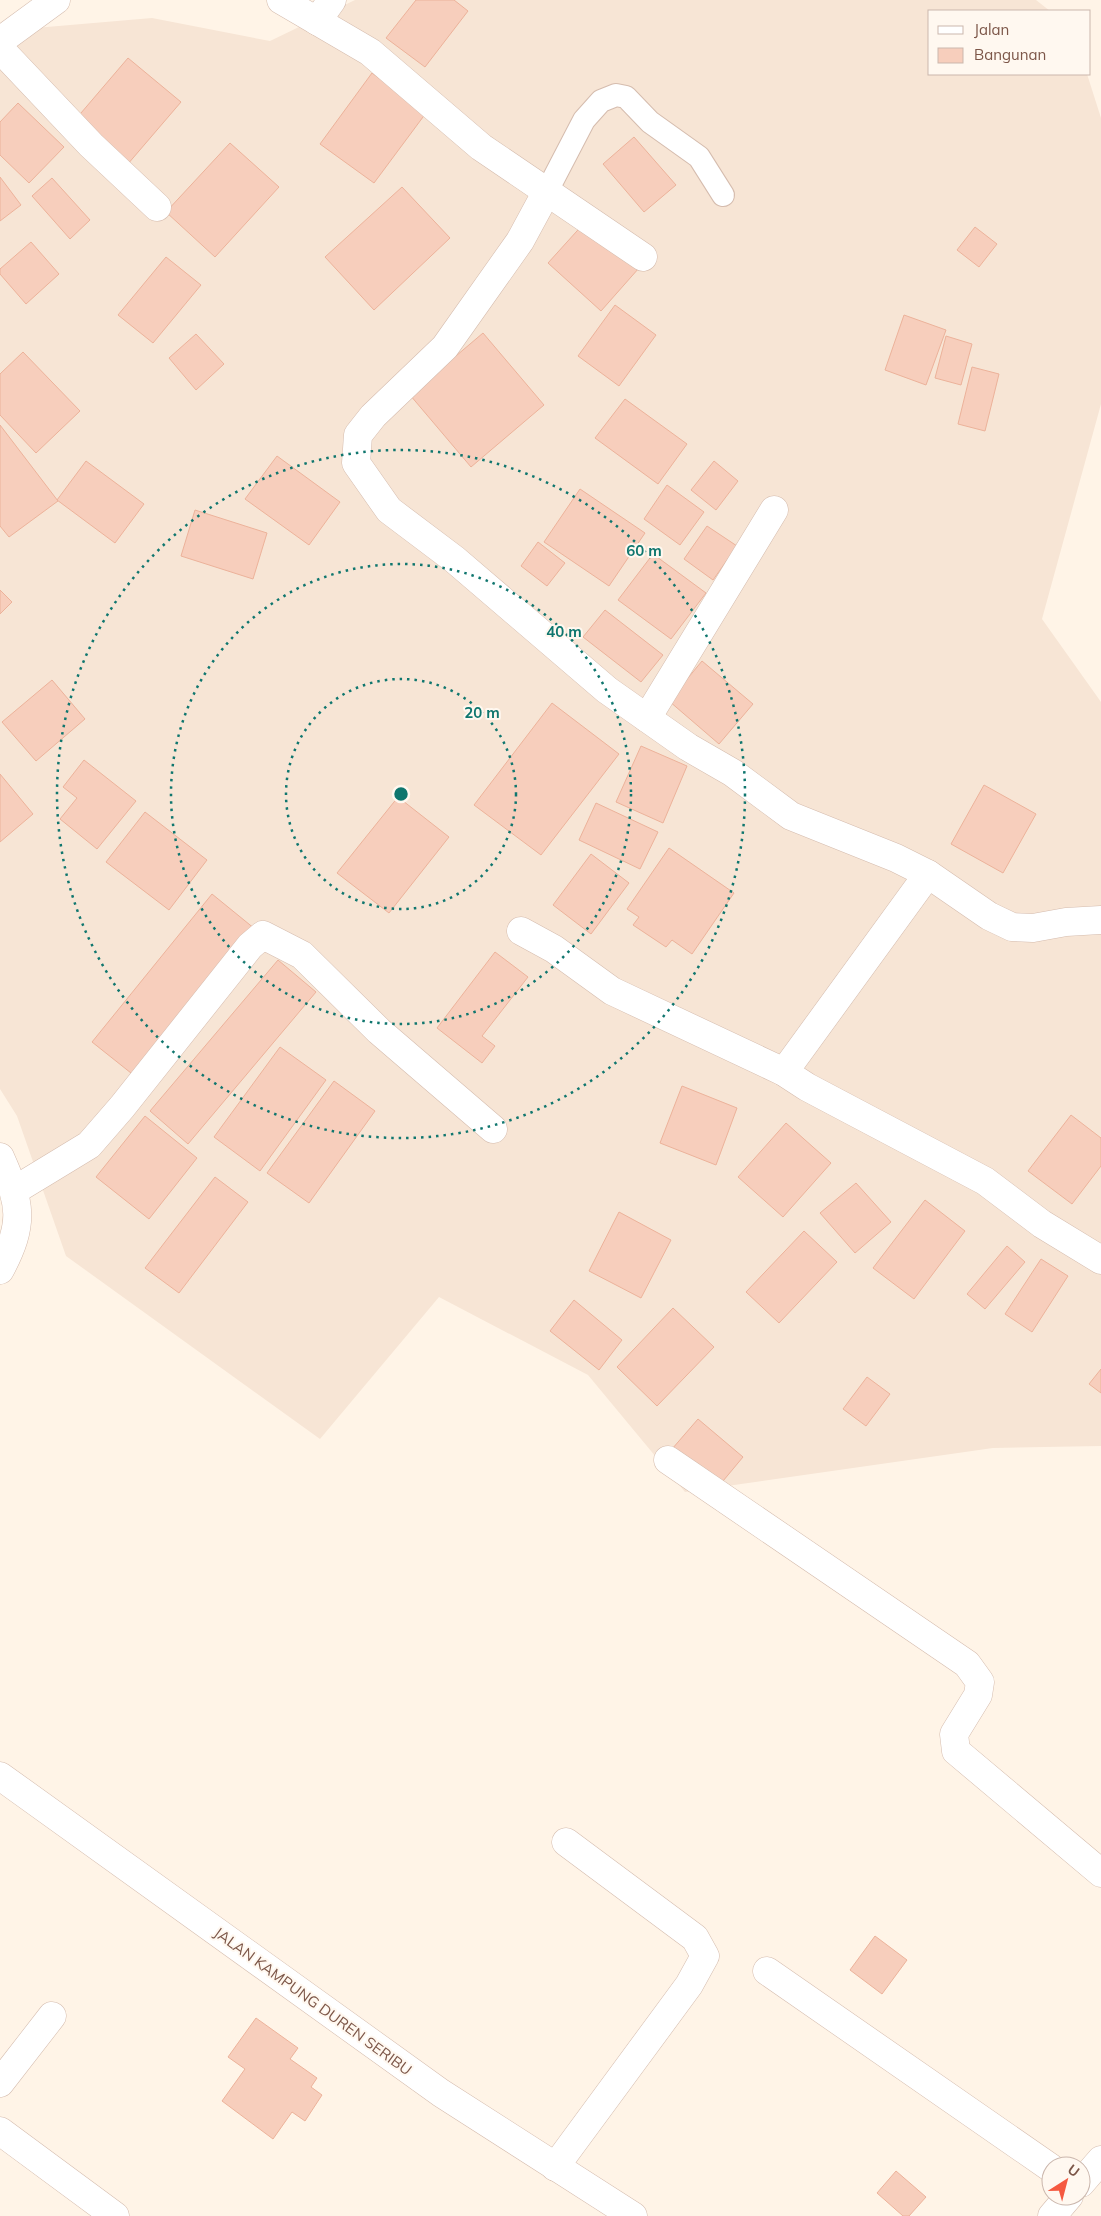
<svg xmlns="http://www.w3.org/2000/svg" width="1101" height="2216" viewBox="0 0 1101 2216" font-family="Mulish,sans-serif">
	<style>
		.residential { fill: #f7e5d5 }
		.building { fill: #f7cebc; stroke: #ecb29a }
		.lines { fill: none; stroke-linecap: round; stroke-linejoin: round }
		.lane-casing { stroke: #d5bcae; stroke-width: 24 }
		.street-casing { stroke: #d5bcae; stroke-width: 29 }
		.lane { stroke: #fff; stroke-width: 22 }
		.street { stroke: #fff; stroke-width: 28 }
		.ring { fill: none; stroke: #0f766e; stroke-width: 2.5; stroke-dasharray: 2.5 5 }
		.labels { text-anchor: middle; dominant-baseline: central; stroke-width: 4; stroke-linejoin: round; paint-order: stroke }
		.street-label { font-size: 15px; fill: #7c5648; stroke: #fff8f0 }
		.centre { fill: #0f766e; stroke: #fff8f0; stroke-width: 2.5 }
		.ring-label { font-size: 15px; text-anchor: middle; font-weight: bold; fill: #0f766e; stroke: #fff8f0; stroke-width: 4; stroke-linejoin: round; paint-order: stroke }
	</style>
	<rect width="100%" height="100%" fill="#fff4e7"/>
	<path class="residential" d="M 355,0 L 1036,0 L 1050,11 L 930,11 L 930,74 L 1087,74 L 1101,118 L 1101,404 L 1042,619 L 1101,702 L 1101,1446 L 993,1448 L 685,1492 L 588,1375 L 439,1297 L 320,1439 L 66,1256 L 17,1116 L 0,1089 L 0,31 L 152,18 L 270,41 Z"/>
	<g class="building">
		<path d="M 416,0 L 454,0 L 468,11 L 425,67 L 386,38 Z"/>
		<path d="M 128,58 L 181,102 L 127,165 L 75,120 Z"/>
		<path d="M 372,73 L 426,113 L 374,183 L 320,144 Z"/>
		<path d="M 18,103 L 64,147 L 29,183 L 0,155 L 0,122 Z"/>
		<path d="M 634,137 L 676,185 L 644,212 L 603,164 Z"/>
		<path d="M 230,143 L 279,187 L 215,257 L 166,212 Z"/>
		<path d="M 0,177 L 21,205 L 0,221 Z"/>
		<path d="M 52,178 L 90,220 L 70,239 L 32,196 Z"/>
		<path d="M 402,187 L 450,238 L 374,310 L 325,257 Z"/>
		<path d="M 586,221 L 639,268 L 601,311 L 548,263 Z"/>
		<path d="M 975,227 L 997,244 L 979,267 L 957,250 Z"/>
		<path d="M 31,242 L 59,274 L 26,304 L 0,274 L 0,269 Z"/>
		<path d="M 166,257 L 201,285 L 153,343 L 118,315 Z"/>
		<path d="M 615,305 L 656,335 L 619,386 L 578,356 Z"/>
		<path d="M 904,315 L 946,330 L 926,385 L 885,370 Z"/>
		<path d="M 483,333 L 544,405 L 471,467 L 410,395 Z"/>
		<path d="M 196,334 L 224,364 L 196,390 L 169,358 Z"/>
		<path d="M 946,336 L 972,344 L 961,385 L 935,378 Z"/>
		<path d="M 23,352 L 80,411 L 36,453 L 0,415 L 0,374 Z"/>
		<path d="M 972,367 L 999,374 L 985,431 L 958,424 Z"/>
		<path d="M 625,399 L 687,444 L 658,484 L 595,438 Z"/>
		<path d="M 0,425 L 58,501 L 9,537 L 0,526 Z"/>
		<path d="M 277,456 L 340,502 L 309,545 L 245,499 Z"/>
		<path d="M 86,461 L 144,504 L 115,543 L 57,500 Z"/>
		<path d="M 714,461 L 738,481 L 716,510 L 691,490 Z"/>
		<path d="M 667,485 L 704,512 L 680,545 L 644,519 Z"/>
		<path d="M 580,489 L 645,533 L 609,586 L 544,542 Z"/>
		<path d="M 195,510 L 267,533 L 253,579 L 181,556 Z"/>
		<path d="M 707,526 L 737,546 L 713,580 L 684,559 Z"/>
		<path d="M 538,542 L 565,563 L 547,586 L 521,566 Z"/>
		<path d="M 653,554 L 706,593 L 671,639 L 618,600 Z"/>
		<path d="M 0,590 L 12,602 L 0,614 Z"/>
		<path d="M 605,610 L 663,655 L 641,682 L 583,637 Z"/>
		<path d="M 702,661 L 753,704 L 719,744 L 669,701 Z"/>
		<path d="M 52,680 L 85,719 L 36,761 L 2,722 Z"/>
		<path d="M 552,703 L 619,754 L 541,855 L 474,805 Z"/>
		<path d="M 641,746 L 687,766 L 663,823 L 616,802 Z"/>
		<path d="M 84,760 L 136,801 L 97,849 L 60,819 L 77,798 L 63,787 Z"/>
		<path d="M 0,774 L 33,814 L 0,842 Z"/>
		<path d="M 984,785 L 1036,814 L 1003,873 L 951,844 Z"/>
		<path d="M 398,797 L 449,837 L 389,913 L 337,873 Z"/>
		<path d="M 596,803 L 658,832 L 640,869 L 579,840 Z"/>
		<path d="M 145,812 L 207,860 L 169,910 L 106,862 Z"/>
		<path d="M 669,848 L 734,893 L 692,954 L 672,940 L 666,947 L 633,925 L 639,917 L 627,909 Z"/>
		<path d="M 591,854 L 629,883 L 591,934 L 553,905 Z"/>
		<path d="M 212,894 L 255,929 L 136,1077 L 92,1042 Z"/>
		<path d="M 495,952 L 528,977 L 482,1036 L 495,1046 L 482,1063 L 437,1028 Z"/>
		<path d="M 278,960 L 316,992 L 188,1144 L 150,1111 Z"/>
		<path d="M 280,1047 L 326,1080 L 260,1171 L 214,1137 Z"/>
		<path d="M 334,1081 L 375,1111 L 309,1203 L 267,1173 Z"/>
		<path d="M 682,1086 L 737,1108 L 716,1165 L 660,1143 Z"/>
		<path d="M 1071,1115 L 1101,1138 L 1101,1166 L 1072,1204 L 1028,1171 Z"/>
		<path d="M 145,1116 L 197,1158 L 149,1219 L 96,1177 Z"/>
		<path d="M 786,1123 L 831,1163 L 783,1217 L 738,1177 Z"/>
		<path d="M 215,1177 L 248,1202 L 179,1293 L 145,1268 Z"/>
		<path d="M 856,1183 L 891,1222 L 855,1253 L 820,1213 Z"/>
		<path d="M 925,1200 L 965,1231 L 914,1299 L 873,1268 Z"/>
		<path d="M 619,1212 L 671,1240 L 641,1298 L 589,1271 Z"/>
		<path d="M 804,1231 L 837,1262 L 779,1323 L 746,1292 Z"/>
		<path d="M 1007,1246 L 1025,1262 L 985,1309 L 967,1294 Z"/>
		<path d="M 1041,1259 L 1068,1276 L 1032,1332 L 1005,1314 Z"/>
		<path d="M 574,1300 L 622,1340 L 599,1370 L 550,1331 Z"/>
		<path d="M 673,1308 L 714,1347 L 657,1406 L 617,1367 Z"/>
		<path d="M 1101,1369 L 1101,1393 L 1089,1384 Z"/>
		<path d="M 867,1377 L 890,1394 L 866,1426 L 843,1409 Z"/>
		<path d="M 698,1419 L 743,1457 L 718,1487 L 672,1449 Z"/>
		<path d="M 875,1936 L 907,1960 L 882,1994 L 850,1970 Z"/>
		<path d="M 256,2018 L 298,2048 L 290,2059 L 317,2078 L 311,2087 L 322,2095 L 305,2121 L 292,2112 L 273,2139 L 222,2101 L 245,2069 L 228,2057 Z"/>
		<path d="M 896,2171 L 926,2197 L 909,2216 L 903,2216 L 877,2193 Z"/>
	</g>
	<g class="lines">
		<defs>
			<path id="lane" d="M 546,193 L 584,120 L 601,101 L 616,95 L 626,97 L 650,122 L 699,157 L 723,195"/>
			<g id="street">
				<path d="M 281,0 L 370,52 L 481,147 L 643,257"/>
				<path d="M 317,21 L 332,0"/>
				<path d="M 0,41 L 56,0"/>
				<path d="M 0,49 L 91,145 L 157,207"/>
				<path d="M 546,193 L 520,241 L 445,347 L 373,416 L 358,435 L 356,463 L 389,510 L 454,559 L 607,690 L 688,747 L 733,773 L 791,816 L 896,858 L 928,874 L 989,916 L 1012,927 L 1033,928 L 1066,922 L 1101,920"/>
				<path d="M 647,718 L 774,510"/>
				<path d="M 521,931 L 554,949 L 612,991 L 784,1072 L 807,1087 L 985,1181 L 1042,1224 L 1101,1260"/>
				<path d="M 784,1072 L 928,874"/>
				<path d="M 0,1157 C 21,1204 25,1223 0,1270"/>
				<path d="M 15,1190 L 89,1145 L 122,1107 L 250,946 L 263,935 L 302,955 L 379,1031 L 493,1129"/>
				<path d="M 668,1460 L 967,1664 L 980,1682 L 978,1695 L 954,1734 L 956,1751 L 1101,1873"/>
				<path d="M 0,1776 L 441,2093 L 633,2216"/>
				<path d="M 767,1971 L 1051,2168"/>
				<path d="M 0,2083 L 52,2016"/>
				<path d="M 0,2131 L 115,2216"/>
				<path d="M 555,2167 L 689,1985 L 705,1956 L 695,1938 L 566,1842"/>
				<path d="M 1081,2183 L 1101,2160"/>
				<path d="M 1052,2216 L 1069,2196"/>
			</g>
		</defs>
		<use href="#lane" class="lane-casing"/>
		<use href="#street" class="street-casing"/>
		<use href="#lane" class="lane"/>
		<use href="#street" class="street"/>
	</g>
	<g class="ring">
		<circle cx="401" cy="794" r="115"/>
		<circle cx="401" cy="794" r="230"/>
		<circle cx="401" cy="794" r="344"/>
	</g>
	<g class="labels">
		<g class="street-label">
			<text transform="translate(313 2001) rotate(36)">JALAN KAMPUNG DUREN SERIBU</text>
		</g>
	</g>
	<circle cx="401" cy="794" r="8" class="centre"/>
	<g class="ring-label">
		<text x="644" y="556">60 m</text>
		<text x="564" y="637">40 m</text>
		<text x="482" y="718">20 m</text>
	</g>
	<rect x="928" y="10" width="162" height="65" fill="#fff8f0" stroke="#cbb7ad"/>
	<rect x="938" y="26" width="25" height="8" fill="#ffffff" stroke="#cbb7ad"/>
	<text x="974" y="35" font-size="15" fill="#7c5648">Jalan</text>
	<rect x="938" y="48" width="25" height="15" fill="#f7cebc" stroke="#cbb7ad"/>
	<text x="974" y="60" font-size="15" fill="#7c5648">Bangunan</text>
	<g transform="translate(1066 2181) rotate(36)"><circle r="24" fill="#fff8f0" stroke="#cbb7ad"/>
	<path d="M0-4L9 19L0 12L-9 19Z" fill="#f55940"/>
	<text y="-8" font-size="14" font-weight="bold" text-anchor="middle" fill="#7c5648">U</text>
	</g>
</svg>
